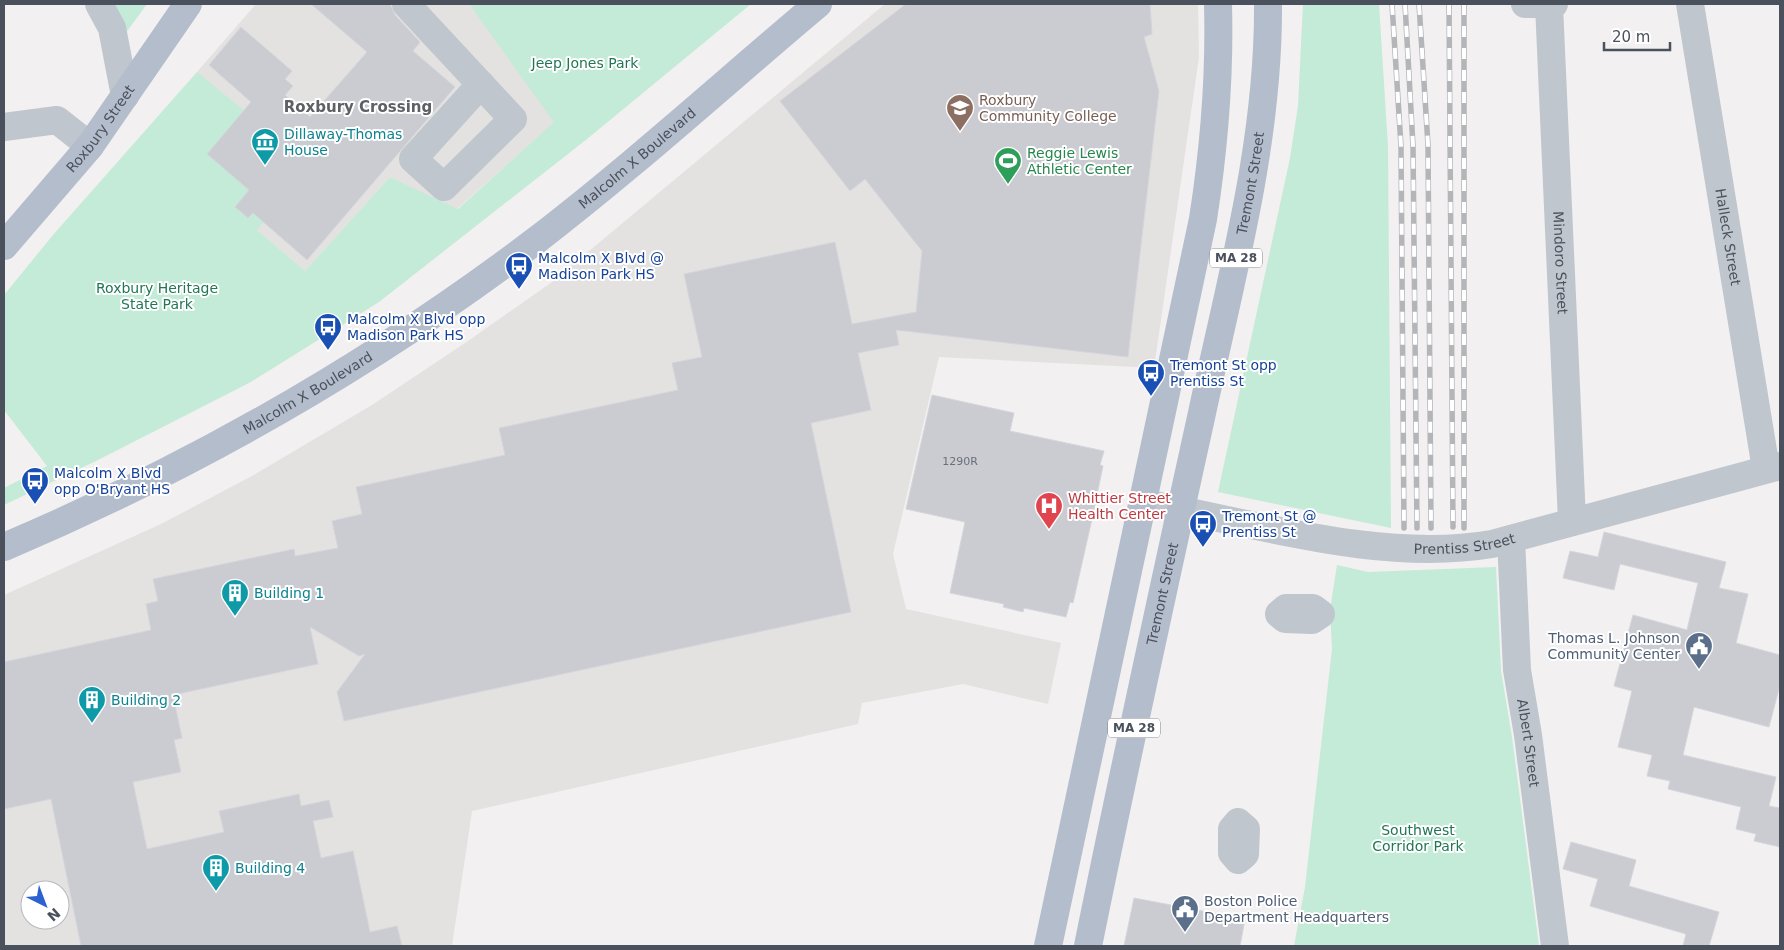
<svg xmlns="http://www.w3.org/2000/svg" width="1784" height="950" viewBox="0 0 1784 950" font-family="'DejaVu Sans',sans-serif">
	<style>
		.education { fill: #e3e2e1; fill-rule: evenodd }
		.green { fill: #c3ebd7 }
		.building { fill: #cbccd2; stroke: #d5d6db }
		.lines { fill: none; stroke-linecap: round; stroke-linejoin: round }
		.minor { stroke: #c0c6cd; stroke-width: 28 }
		.major { stroke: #b3bdcc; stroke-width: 28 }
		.rail-casing { stroke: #b3b5b9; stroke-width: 5.5 }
		.rail { stroke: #fff; stroke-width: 4; stroke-dasharray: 11; stroke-linecap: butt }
		.labels { text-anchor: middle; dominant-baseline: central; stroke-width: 4; stroke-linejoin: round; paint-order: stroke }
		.number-label { font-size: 11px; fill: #6a707a }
		.shield { fill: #fff; stroke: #80858d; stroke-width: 1 }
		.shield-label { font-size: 12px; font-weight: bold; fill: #4a515c }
		.park-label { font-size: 14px; fill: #217655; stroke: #fff }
		.education-label { font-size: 14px; fill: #785e54; stroke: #fff; text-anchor: start }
		.street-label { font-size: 14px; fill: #4a515c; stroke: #fff }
		.culture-label { font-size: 14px; fill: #0d838f; stroke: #fff; text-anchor: start }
		.leisure-label { font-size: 14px; fill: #27864d; stroke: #fff; text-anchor: start }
		.transit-label { font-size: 14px; fill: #164399; stroke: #fff; text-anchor: start }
		.health-label { font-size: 14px; fill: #be3a42; stroke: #fff; text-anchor: start }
		.service-label { font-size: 14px; fill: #4e5e75; stroke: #fff; text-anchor: end }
		.neighbourhood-label { font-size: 15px; font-weight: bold; fill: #5d6064; stroke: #fff }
	</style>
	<rect width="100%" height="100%" fill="#f2f0f0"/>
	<g class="education">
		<path d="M 256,4 L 469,4 L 555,122 L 457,209 L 390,177 L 305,271 L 257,230 L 197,72 Z"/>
		<path d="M 885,4 L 1198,4 L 1199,57 L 1154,368 L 939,357 L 893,554 L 906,609 L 1061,643 L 1048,704 L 963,684 L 862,703 L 858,724 L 472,811 L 452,946 L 4,946 L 4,595 L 161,524 L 252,476 L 372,405 L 468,341 L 552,282 ZM 30,890 L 60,890 L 60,920 L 30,920 Z"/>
	</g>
	<g class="green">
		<path d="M 98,4 L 147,4 L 108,57 Z"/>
		<path d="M 469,4 L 751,4 L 587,139 L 379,302 L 249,383 L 96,461 L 4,505 L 4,488 L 47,466 L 4,410 L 4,295 L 53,235 L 197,72 L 310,165 L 257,230 L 305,271 L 390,177 L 458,209 L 554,122 Z"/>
		<path d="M 1303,4 L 1379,4 L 1388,147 L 1391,528 L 1218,492 L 1290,158 L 1298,106 Z"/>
		<path d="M 1337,565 L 1368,572 L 1496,567 L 1501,671 L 1512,737 L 1539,946 L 1294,946 L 1305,887 L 1332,649 L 1330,610 Z"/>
	</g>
	<g class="building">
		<path d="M 311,4 L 390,4 L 395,15 L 420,42 L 413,51 L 455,87 L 307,260 L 253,213 L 248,218 L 235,207 L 249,190 L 207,154 L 251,102 L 209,65 L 241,27 L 292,71 L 285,79 L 293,86 L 285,95 L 310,117 L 367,52 Z"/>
		<path d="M 906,4 L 1150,4 L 1152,34 L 1144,37 L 1159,91 L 1128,357 L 896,330 L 899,345 L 858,353 L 871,410 L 811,423 L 851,612 L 344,721 L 337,692 L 365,654 L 359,656 L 310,627 L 318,664 L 173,695 L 182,738 L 174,740 L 181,772 L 133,782 L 147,849 L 224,832 L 219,811 L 299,794 L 301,806 L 329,800 L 333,817 L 313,821 L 321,858 L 353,851 L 370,932 L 397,926 L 402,946 L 81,946 L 51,799 L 4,809 L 4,662 L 151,630 L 146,604 L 158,601 L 153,579 L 294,549 L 295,556 L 338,548 L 332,521 L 362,514 L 356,487 L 505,455 L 499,428 L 678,390 L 672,363 L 702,357 L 684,274 L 835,242 L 852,324 L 916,312 L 922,251 L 865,179 L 850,191 L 780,101 Z"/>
		<path d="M 932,395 L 1014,413 L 1010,431 L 1104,451 L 1100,465 L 1103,466 L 1092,519 L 1073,603 L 1070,602 L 1066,617 L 1024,608 L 1023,612 L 1003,607 L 1004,604 L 950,593 L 965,522 L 906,509 Z"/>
		<path d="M 1604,532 L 1726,562 L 1719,588 L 1748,594 L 1736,643 L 1780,655 L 1780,685 L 1769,727 L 1694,707 L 1683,755 L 1776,777 L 1769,806 L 1780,808 L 1780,847 L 1754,841 L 1756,834 L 1736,829 L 1741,807 L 1668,789 L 1670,781 L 1647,776 L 1652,755 L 1618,747 L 1632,691 L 1614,686 L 1633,615 L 1687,630 L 1698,583 L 1620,564 L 1614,590 L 1563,578 L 1570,551 L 1598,557 Z"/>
		<path d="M 1571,842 L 1636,860 L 1629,886 L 1719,912 L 1709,946 L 1683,946 L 1686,934 L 1590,906 L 1598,879 L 1563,869 Z"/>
		<path d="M 1134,898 L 1245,919 L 1240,946 L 1124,946 Z"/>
	</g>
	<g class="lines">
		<g class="minor">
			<path d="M 99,4 L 112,28 L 125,96"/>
			<path d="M 406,4 L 513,119 L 444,187 L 413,159 L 481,84"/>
			<path d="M 1525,4 L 1554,4"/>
			<path id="s1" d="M 1690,4 L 1766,469"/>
			<path id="s2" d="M 1549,5 L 1572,521"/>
			<path d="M 4,127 L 57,120 L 90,146"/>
			<path id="s3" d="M 1144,503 C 1255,523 1380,563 1492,544 L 1780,466"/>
			<path id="s4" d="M 1511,539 L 1517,670 L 1528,735 L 1555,946"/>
			<path d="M 1286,608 L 1313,608 L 1321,614 L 1312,620 L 1285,619 L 1279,614 Z"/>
			<path d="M 1238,822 L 1246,829 L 1245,854 L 1238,860 L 1232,853 L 1232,829 Z"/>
		</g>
		<g class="major">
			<path id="s5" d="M 4,246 L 90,146 L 188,4"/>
			<path id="s6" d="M 4,547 C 193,467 370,366 534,242 C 632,167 724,83 818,4"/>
			<path d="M 1048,946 L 1203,219 C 1214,148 1220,76 1218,4"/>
			<path id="s7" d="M 1088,946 C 1124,768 1163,590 1202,413 C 1231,278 1269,143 1268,4"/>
		</g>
		<defs>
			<g id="rail">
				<path d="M 1392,4 L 1401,146 L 1404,528"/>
				<path d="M 1405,4 L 1413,146 L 1417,528"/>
				<path d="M 1419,4 L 1428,145 L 1431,528"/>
				<path d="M 1449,4 L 1453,527"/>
				<path d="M 1464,4 L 1464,528"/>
			</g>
		</defs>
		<use href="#rail" class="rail-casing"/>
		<use href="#rail" class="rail"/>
	</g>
	<defs>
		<symbol id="university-pin" viewBox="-11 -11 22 30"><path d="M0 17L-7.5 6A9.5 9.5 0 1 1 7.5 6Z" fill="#8d6e63" stroke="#fff"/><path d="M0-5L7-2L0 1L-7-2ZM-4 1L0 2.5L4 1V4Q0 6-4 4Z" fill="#fff"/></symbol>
		<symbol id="museum-pin" viewBox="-11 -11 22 30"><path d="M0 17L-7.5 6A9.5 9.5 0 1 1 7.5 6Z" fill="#0f9aa8" stroke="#fff"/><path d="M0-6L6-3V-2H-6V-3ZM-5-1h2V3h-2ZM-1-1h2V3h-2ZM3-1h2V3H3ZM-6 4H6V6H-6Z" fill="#fff"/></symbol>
		<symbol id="stadium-pin" viewBox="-11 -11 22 30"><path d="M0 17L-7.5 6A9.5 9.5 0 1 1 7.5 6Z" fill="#2e9e5b" stroke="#fff"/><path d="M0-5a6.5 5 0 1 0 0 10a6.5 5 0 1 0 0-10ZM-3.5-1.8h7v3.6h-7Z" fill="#fff"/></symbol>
		<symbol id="bus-pin" viewBox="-11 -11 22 30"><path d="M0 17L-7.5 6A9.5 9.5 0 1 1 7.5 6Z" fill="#1a4fb4" stroke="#fff"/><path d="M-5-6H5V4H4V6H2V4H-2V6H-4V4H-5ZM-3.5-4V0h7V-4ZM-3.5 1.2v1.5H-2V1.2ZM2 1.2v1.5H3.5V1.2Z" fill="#fff"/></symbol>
		<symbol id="hospital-pin" viewBox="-11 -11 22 30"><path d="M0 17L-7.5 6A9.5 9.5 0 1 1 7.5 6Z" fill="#e0444e" stroke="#fff"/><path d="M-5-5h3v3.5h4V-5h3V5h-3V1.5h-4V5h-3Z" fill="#fff"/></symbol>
		<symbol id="building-pin" viewBox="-11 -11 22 30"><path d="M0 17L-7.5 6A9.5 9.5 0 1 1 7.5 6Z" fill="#0f9aa8" stroke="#fff"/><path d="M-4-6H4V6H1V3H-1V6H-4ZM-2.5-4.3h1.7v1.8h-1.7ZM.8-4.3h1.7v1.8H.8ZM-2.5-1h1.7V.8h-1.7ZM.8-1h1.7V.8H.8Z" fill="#fff"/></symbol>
		<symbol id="civic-pin" viewBox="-11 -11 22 30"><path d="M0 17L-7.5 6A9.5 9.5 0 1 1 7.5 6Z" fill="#5c6f8a" stroke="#fff"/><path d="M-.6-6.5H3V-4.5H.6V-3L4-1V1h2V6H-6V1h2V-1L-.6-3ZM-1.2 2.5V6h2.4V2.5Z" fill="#fff"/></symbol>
	</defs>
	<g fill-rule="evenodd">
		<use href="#university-pin" x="944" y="92" width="32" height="43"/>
		<use href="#museum-pin" x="249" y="126" width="32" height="43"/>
		<use href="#stadium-pin" x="992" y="145" width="32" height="43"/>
		<use href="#bus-pin" x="503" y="250" width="32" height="43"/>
		<use href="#bus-pin" x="312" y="311" width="32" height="43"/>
		<use href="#bus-pin" x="1135" y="357" width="32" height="43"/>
		<use href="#bus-pin" x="19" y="465" width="32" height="43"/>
		<use href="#hospital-pin" x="1033" y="490" width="32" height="43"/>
		<use href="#bus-pin" x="1187" y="508" width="32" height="43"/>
		<use href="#building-pin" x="219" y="577" width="32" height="43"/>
		<use href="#civic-pin" x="1683" y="630" width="32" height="43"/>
		<use href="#building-pin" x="76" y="684" width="32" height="43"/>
		<use href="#building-pin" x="200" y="852" width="32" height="43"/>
		<use href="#civic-pin" x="1169" y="893" width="32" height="43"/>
	</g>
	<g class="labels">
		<g class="number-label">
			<text x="960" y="461">1290R</text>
		</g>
		<g class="shield">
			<rect x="1210" y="248.5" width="52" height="19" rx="4"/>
			<rect x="1108" y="718.5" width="52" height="19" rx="4"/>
		</g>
		<g class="shield-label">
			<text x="1236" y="258">MA 28</text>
			<text x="1134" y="728">MA 28</text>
		</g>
		<g class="park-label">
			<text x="585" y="63">Jeep Jones Park</text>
			<text x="157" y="288">Roxbury Heritage<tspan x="157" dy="16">State Park</tspan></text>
			<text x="1418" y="830">Southwest<tspan x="1418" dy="16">Corridor Park</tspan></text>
		</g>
		<g class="education-label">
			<text x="979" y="100">Roxbury<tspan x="979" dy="16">Community College</tspan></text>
		</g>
		<g class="street-label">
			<text stroke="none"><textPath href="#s5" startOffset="152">Roxbury Street</textPath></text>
			<text stroke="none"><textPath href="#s6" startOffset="746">Malcolm X Boulevard</textPath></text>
			<text stroke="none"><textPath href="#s7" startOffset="780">Tremont Street</textPath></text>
			<text stroke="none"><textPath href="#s1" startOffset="236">Halleck Street</textPath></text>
			<text stroke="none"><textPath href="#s2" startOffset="258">Mindoro Street</textPath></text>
			<text stroke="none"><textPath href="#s6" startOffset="341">Malcolm X Boulevard</textPath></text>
			<text stroke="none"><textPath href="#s3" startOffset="325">Prentiss Street</textPath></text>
			<text stroke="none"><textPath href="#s7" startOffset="360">Tremont Street</textPath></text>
			<text stroke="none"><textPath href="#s4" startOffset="205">Albert Street</textPath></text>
		</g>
		<g class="culture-label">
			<text x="284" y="134">Dillaway-Thomas<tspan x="284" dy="16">House</tspan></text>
			<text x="254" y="593">Building 1</text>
			<text x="111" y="700">Building 2</text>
			<text x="235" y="868">Building 4</text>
		</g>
		<g class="leisure-label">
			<text x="1027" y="153">Reggie Lewis<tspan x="1027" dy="16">Athletic Center</tspan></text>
		</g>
		<g class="transit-label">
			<text x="538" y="258">Malcolm X Blvd @<tspan x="538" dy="16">Madison Park HS</tspan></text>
			<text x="347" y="319">Malcolm X Blvd opp<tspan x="347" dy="16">Madison Park HS</tspan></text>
			<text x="1170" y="365">Tremont St opp<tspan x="1170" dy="16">Prentiss St</tspan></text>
			<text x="54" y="473">Malcolm X Blvd<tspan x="54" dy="16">opp O'Bryant HS</tspan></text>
			<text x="1222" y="516">Tremont St @<tspan x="1222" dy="16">Prentiss St</tspan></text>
		</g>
		<g class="health-label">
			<text x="1068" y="498">Whittier Street<tspan x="1068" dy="16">Health Center</tspan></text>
		</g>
		<g class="service-label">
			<text x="1680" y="638">Thomas L. Johnson<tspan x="1680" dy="16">Community Center</tspan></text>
			<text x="1204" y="901" text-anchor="start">Boston Police<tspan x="1204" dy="16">Department Headquarters</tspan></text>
		</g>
		<g class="neighbourhood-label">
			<text x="358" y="107">Roxbury Crossing</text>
		</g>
	</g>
	<rect width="1784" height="950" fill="none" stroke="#4a515c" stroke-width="10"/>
	<g transform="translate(45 905) rotate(138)"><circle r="24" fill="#ffffff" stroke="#b7b9be"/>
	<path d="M0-4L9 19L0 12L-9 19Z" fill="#2c62d0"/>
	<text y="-8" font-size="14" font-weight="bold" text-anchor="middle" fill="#4a515c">N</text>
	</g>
	<path d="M1604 42v8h66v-8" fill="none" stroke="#4a515c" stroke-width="2.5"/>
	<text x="1612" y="42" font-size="15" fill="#4a515c" stroke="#ffffff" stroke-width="4" paint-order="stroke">20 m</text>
</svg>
